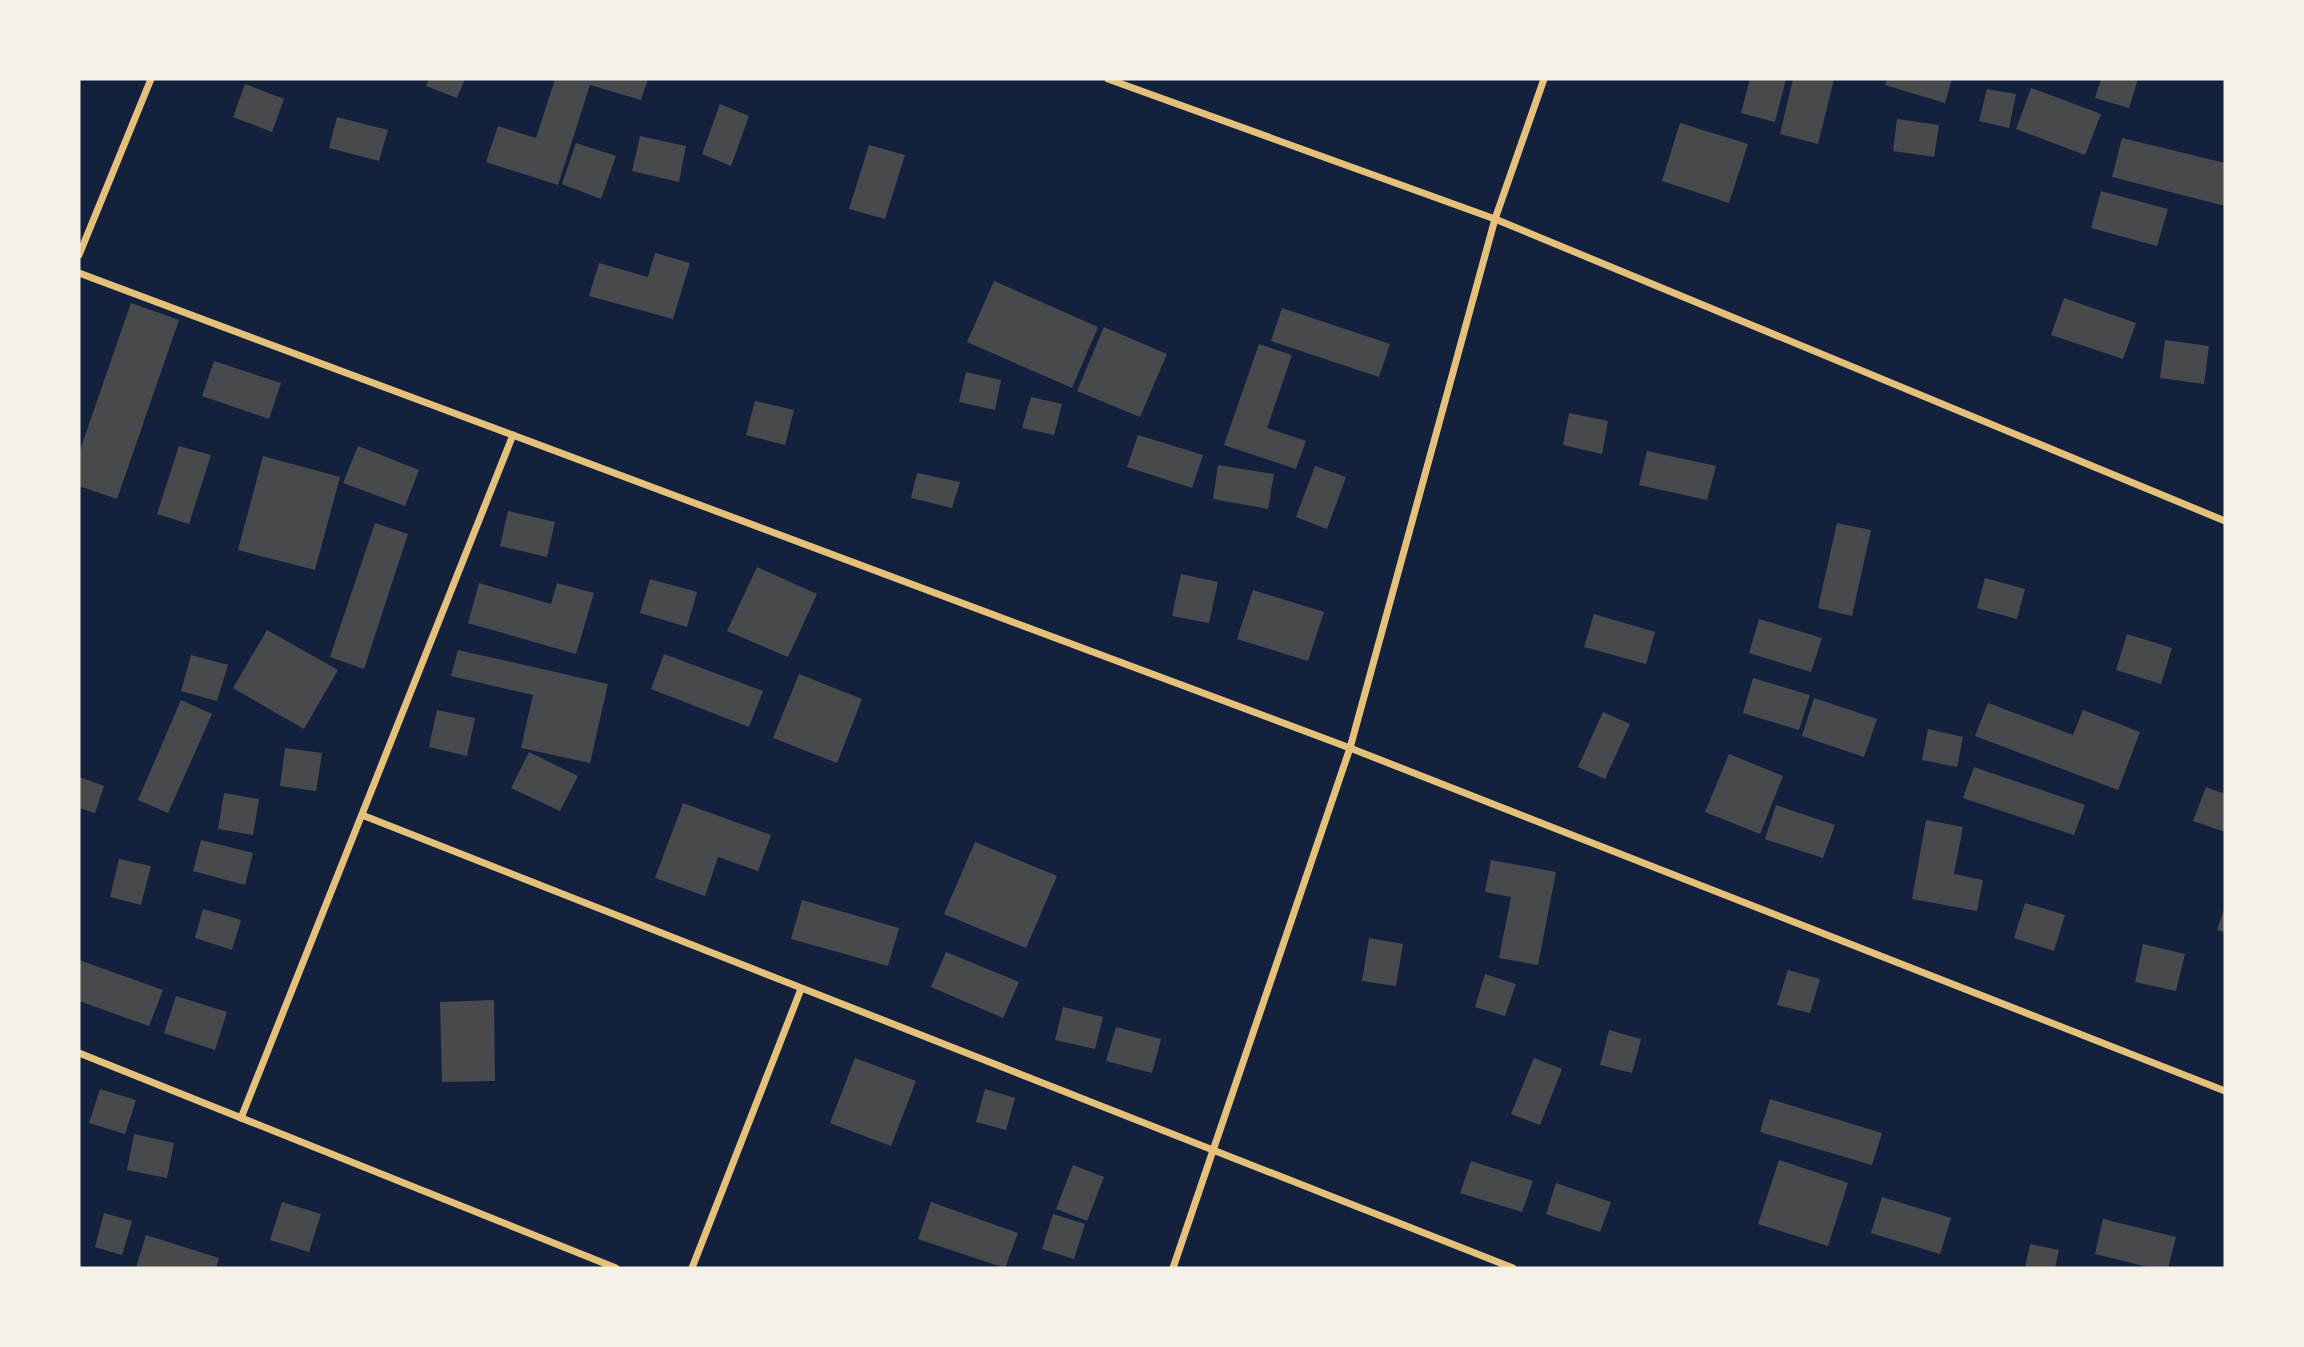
<svg xmlns="http://www.w3.org/2000/svg" width="2304" height="1347" viewBox="0 0 2304 1347" font-family="'PT Sans',sans-serif">
	<style>
		.building { fill: #48494c }
		.lines { fill: none; stroke-linecap: round; stroke-linejoin: round }
		.minor { stroke: #e5c07b; stroke-width: 7 }
	</style>
	<rect width="100%" height="100%" fill="#14213d"/>
	<g class="building">
		<path d="M 429,79 L 465,79 L 457,98 L 426,86 Z"/>
		<path d="M 555,79 L 648,79 L 641,100 L 590,85 L 558,185 L 486,162 L 498,126 L 536,138 Z"/>
		<path d="M 1750,79 L 1786,79 L 1775,122 L 1741,113 Z"/>
		<path d="M 1793,79 L 1834,79 L 1818,144 L 1780,134 Z"/>
		<path d="M 1887,79 L 1952,79 L 1945,103 L 1885,85 Z"/>
		<path d="M 2101,79 L 2138,79 L 2129,108 L 2095,98 Z"/>
		<path d="M 245,84 L 284,99 L 272,132 L 233,117 Z"/>
		<path d="M 2031,88 L 2101,114 L 2085,155 L 2016,129 Z"/>
		<path d="M 1987,89 L 2016,94 L 2009,128 L 1979,121 Z"/>
		<path d="M 720,104 L 749,116 L 731,166 L 702,154 Z"/>
		<path d="M 337,117 L 388,130 L 379,161 L 329,148 Z"/>
		<path d="M 1897,119 L 1939,125 L 1934,157 L 1893,151 Z"/>
		<path d="M 1680,123 L 1748,144 L 1729,203 L 1662,181 Z"/>
		<path d="M 640,136 L 686,146 L 679,182 L 632,171 Z"/>
		<path d="M 2122,138 L 2225,163 L 2225,206 L 2112,177 Z"/>
		<path d="M 576,143 L 616,156 L 601,199 L 562,184 Z"/>
		<path d="M 869,145 L 905,155 L 885,219 L 849,209 Z"/>
		<path d="M 2101,191 L 2168,209 L 2157,246 L 2091,228 Z"/>
		<path d="M 655,253 L 690,263 L 673,319 L 589,296 L 599,263 L 648,277 Z"/>
		<path d="M 994,281 L 1098,327 L 1072,388 L 967,342 Z"/>
		<path d="M 2064,298 L 2136,323 L 2123,359 L 2051,335 Z"/>
		<path d="M 131,303 L 179,320 L 117,499 L 79,486 L 79,453 Z"/>
		<path d="M 1282,308 L 1390,344 L 1379,377 L 1271,341 Z"/>
		<path d="M 1104,327 L 1167,354 L 1140,417 L 1077,391 Z"/>
		<path d="M 2165,340 L 2209,346 L 2204,384 L 2160,378 Z"/>
		<path d="M 1259,344 L 1292,355 L 1267,428 L 1306,441 L 1296,469 L 1224,445 Z"/>
		<path d="M 214,361 L 281,383 L 269,419 L 202,396 Z"/>
		<path d="M 966,372 L 1001,380 L 995,410 L 959,402 Z"/>
		<path d="M 1031,397 L 1062,404 L 1054,435 L 1022,428 Z"/>
		<path d="M 755,401 L 794,410 L 785,445 L 746,435 Z"/>
		<path d="M 1569,413 L 1608,421 L 1602,454 L 1563,445 Z"/>
		<path d="M 1138,435 L 1203,455 L 1192,488 L 1127,467 Z"/>
		<path d="M 179,446 L 211,455 L 189,524 L 157,514 Z"/>
		<path d="M 358,446 L 419,470 L 405,506 L 343,483 Z"/>
		<path d="M 1647,451 L 1716,466 L 1707,500 L 1639,485 Z"/>
		<path d="M 263,456 L 340,477 L 315,570 L 238,550 Z"/>
		<path d="M 1218,465 L 1274,474 L 1268,509 L 1213,499 Z"/>
		<path d="M 1315,466 L 1346,477 L 1327,529 L 1296,517 Z"/>
		<path d="M 917,473 L 960,482 L 952,508 L 911,498 Z"/>
		<path d="M 508,511 L 555,522 L 547,557 L 500,546 Z"/>
		<path d="M 375,523 L 408,534 L 364,669 L 330,657 Z"/>
		<path d="M 1837,523 L 1871,530 L 1852,616 L 1818,608 Z"/>
		<path d="M 757,567 L 817,594 L 788,657 L 727,631 Z"/>
		<path d="M 1181,574 L 1218,582 L 1209,623 L 1172,616 Z"/>
		<path d="M 1985,578 L 2025,589 L 2017,619 L 1977,608 Z"/>
		<path d="M 650,579 L 697,592 L 687,627 L 640,613 Z"/>
		<path d="M 479,583 L 551,604 L 557,583 L 594,593 L 576,654 L 468,623 Z"/>
		<path d="M 1253,590 L 1324,612 L 1308,661 L 1237,639 Z"/>
		<path d="M 1594,614 L 1655,632 L 1646,664 L 1584,647 Z"/>
		<path d="M 1759,619 L 1822,638 L 1811,672 L 1749,653 Z"/>
		<path d="M 267,630 L 338,670 L 304,729 L 233,688 Z"/>
		<path d="M 2127,634 L 2172,648 L 2161,684 L 2116,670 Z"/>
		<path d="M 458,650 L 608,684 L 590,763 L 521,748 L 533,695 L 451,676 Z"/>
		<path d="M 664,654 L 763,691 L 749,727 L 651,689 Z"/>
		<path d="M 191,655 L 228,665 L 217,701 L 181,691 Z"/>
		<path d="M 799,674 L 862,699 L 837,763 L 773,738 Z"/>
		<path d="M 1753,678 L 1810,695 L 1799,730 L 1743,713 Z"/>
		<path d="M 1814,698 L 1877,719 L 1864,757 L 1802,736 Z"/>
		<path d="M 181,700 L 212,714 L 168,813 L 138,800 Z"/>
		<path d="M 1988,703 L 2073,735 L 2083,710 L 2140,732 L 2118,790 L 1975,736 Z"/>
		<path d="M 437,710 L 475,718 L 467,756 L 429,747 Z"/>
		<path d="M 1603,712 L 1630,724 L 1605,779 L 1578,767 Z"/>
		<path d="M 1928,729 L 1963,737 L 1957,767 L 1922,760 Z"/>
		<path d="M 285,748 L 322,753 L 316,791 L 280,786 Z"/>
		<path d="M 529,752 L 578,776 L 560,811 L 511,788 Z"/>
		<path d="M 1729,754 L 1783,776 L 1760,834 L 1705,812 Z"/>
		<path d="M 1974,767 L 2085,805 L 2074,835 L 1963,798 Z"/>
		<path d="M 79,777 L 104,786 L 95,813 L 79,808 Z"/>
		<path d="M 2206,787 L 2225,794 L 2225,832 L 2193,821 Z"/>
		<path d="M 224,793 L 259,799 L 253,835 L 218,829 Z"/>
		<path d="M 683,803 L 771,835 L 758,871 L 718,857 L 705,896 L 655,878 Z"/>
		<path d="M 1776,805 L 1835,825 L 1823,858 L 1765,839 Z"/>
		<path d="M 1926,820 L 1963,827 L 1954,874 L 1983,880 L 1977,911 L 1912,899 Z"/>
		<path d="M 201,840 L 253,853 L 245,885 L 193,871 Z"/>
		<path d="M 975,842 L 1057,876 L 1026,948 L 944,914 Z"/>
		<path d="M 119,859 L 151,866 L 141,905 L 110,897 Z"/>
		<path d="M 1491,860 L 1556,872 L 1538,965 L 1499,958 L 1511,897 L 1485,892 Z"/>
		<path d="M 802,900 L 899,928 L 888,966 L 791,939 Z"/>
		<path d="M 2025,903 L 2065,915 L 2054,951 L 2014,938 Z"/>
		<path d="M 2225,906 L 2225,932 L 2217,930 Z"/>
		<path d="M 203,909 L 241,920 L 232,950 L 195,938 Z"/>
		<path d="M 1369,938 L 1403,944 L 1396,986 L 1362,981 Z"/>
		<path d="M 2143,944 L 2185,954 L 2176,991 L 2135,982 Z"/>
		<path d="M 946,952 L 1019,982 L 1003,1018 L 931,987 Z"/>
		<path d="M 79,960 L 163,990 L 149,1026 L 79,1001 Z"/>
		<path d="M 1788,970 L 1820,979 L 1810,1013 L 1777,1005 Z"/>
		<path d="M 1485,974 L 1516,984 L 1505,1016 L 1475,1007 Z"/>
		<path d="M 176,996 L 227,1012 L 215,1050 L 164,1033 Z"/>
		<path d="M 494,1000 L 495,1081 L 442,1082 L 440,1002 Z"/>
		<path d="M 1063,1007 L 1103,1017 L 1095,1049 L 1055,1040 Z"/>
		<path d="M 1116,1027 L 1161,1039 L 1152,1073 L 1106,1061 Z"/>
		<path d="M 1609,1030 L 1641,1039 L 1632,1073 L 1600,1065 Z"/>
		<path d="M 855,1058 L 916,1081 L 891,1146 L 830,1123 Z"/>
		<path d="M 1534,1058 L 1562,1069 L 1540,1125 L 1511,1114 Z"/>
		<path d="M 100,1089 L 136,1100 L 125,1134 L 89,1123 Z"/>
		<path d="M 985,1089 L 1015,1098 L 1006,1130 L 976,1122 Z"/>
		<path d="M 1770,1099 L 1882,1133 L 1872,1165 L 1760,1132 Z"/>
		<path d="M 134,1134 L 174,1143 L 167,1178 L 127,1170 Z"/>
		<path d="M 1779,1160 L 1848,1183 L 1828,1246 L 1758,1224 Z"/>
		<path d="M 1471,1161 L 1533,1181 L 1522,1212 L 1460,1193 Z"/>
		<path d="M 1073,1165 L 1104,1177 L 1087,1221 L 1056,1209 Z"/>
		<path d="M 1556,1183 L 1611,1202 L 1600,1232 L 1546,1214 Z"/>
		<path d="M 1882,1197 L 1951,1218 L 1940,1254 L 1871,1233 Z"/>
		<path d="M 282,1202 L 321,1214 L 309,1252 L 270,1240 Z"/>
		<path d="M 931,1202 L 1018,1233 L 1005,1268 L 918,1239 Z"/>
		<path d="M 104,1213 L 132,1221 L 122,1255 L 95,1247 Z"/>
		<path d="M 1053,1214 L 1085,1224 L 1074,1259 L 1042,1249 Z"/>
		<path d="M 2103,1219 L 2176,1237 L 2168,1268 L 2152,1268 L 2095,1254 Z"/>
		<path d="M 146,1235 L 219,1258 L 216,1268 L 136,1268 Z"/>
		<path d="M 2030,1244 L 2059,1250 L 2055,1268 L 2025,1268 Z"/>
	</g>
	<g class="lines">
		<g class="minor">
			<path d="M 1108,79 L 1495,219 L 2225,521"/>
			<path d="M 79,255 L 151,79"/>
			<path d="M 79,273 L 1350,748 L 2225,1091"/>
			<path d="M 362,815 L 1513,1268"/>
			<path d="M 79,1053 L 616,1268"/>
			<path d="M 241,1118 L 513,435"/>
			<path d="M 692,1268 L 801,989"/>
			<path d="M 1173,1268 L 1350,748 L 1495,219 L 1544,79"/>
		</g>
	</g>
	<rect width="2304" height="1347" fill="none" stroke="#f6f1e7" stroke-width="161"/>
</svg>
